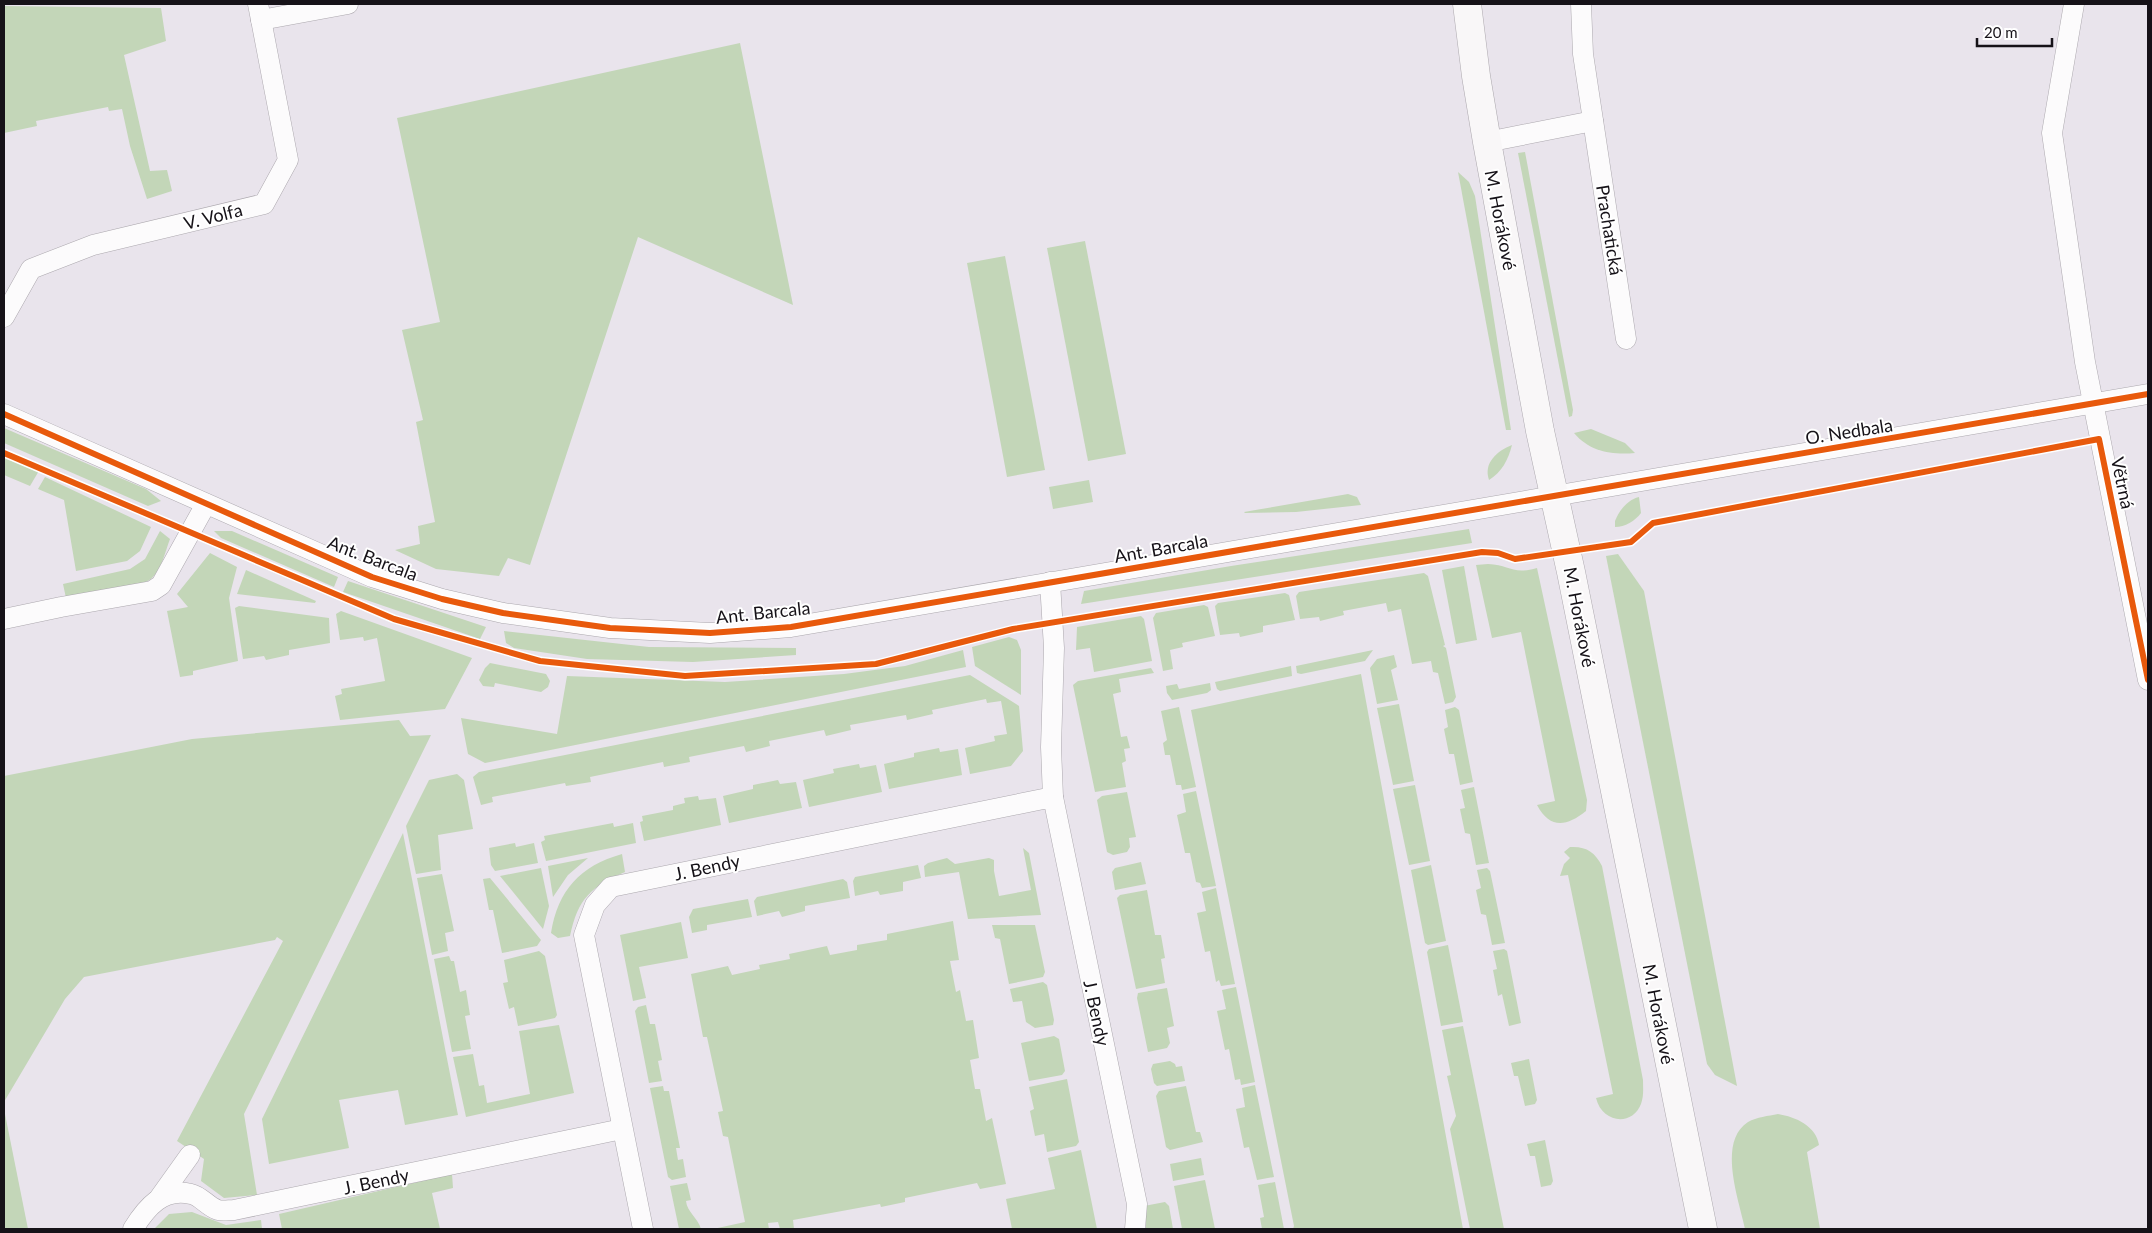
<svg xmlns="http://www.w3.org/2000/svg" width="2152" height="1233" viewBox="0 0 2152 1233" font-family="Lato,sans-serif">
	<style>
		.green { fill: #c3d6b8 }
		.lines { fill: none; stroke-linecap: round; stroke-linejoin: round }
		.street-casing { stroke: #aca8ae; stroke-width: 21 }
		.secondary-casing { stroke: #aca8ae; stroke-width: 29 }
		.street { stroke: #fcfbfc; stroke-width: 20 }
		.secondary { stroke: #f9f7f8; stroke-width: 28 }
		.cycleway-casing { stroke: #fff; stroke-width: 9 }
		.cycleway { stroke: #e8590c; stroke-width: 6 }
		.labels { text-anchor: middle; dominant-baseline: central; stroke-width: 4; stroke-linejoin: round; paint-order: stroke }
		.street-label { font-size: 18px; fill: #161218; stroke: #fff }
	</style>
	<rect width="100%" height="100%" fill="#e9e4ec"/>
	<g class="green">
		<path d="M 4,6 L 161,8 L 166,41 L 124,55 L 150,171 L 167,170 L 172,191 L 147,199 L 130,146 L 122,109 L 109,111 L 108,107 L 36,121 L 37,126 L 4,133 Z"/>
		<path d="M 740,43 L 793,305 L 638,237 L 530,565 L 508,558 L 499,576 L 436,569 L 395,550 L 420,544 L 418,526 L 435,522 L 416,422 L 423,420 L 402,330 L 440,322 L 397,118 Z"/>
		<path d="M 1525,152 L 1573,410 L 1572,416 L 1569,417 L 1518,153 Z"/>
		<path d="M 1458,172 L 1469,182 L 1475,196 L 1511,430 L 1506,430 Z"/>
		<path d="M 1085,241 L 1126,454 L 1088,461 L 1047,248 Z"/>
		<path d="M 1005,256 L 1045,470 L 1007,477 L 967,263 Z"/>
		<path d="M 4,428 L 146,489 L 161,501 L 148,506 L 4,443 Z"/>
		<path d="M 1591,429 L 1625,443 L 1635,453 C 1612,455 1590,452 1574,433 Z"/>
		<path d="M 1512,445 C 1508,460 1502,472 1489,480 C 1483,463 1497,451 1512,445 Z"/>
		<path d="M 4,453 L 40,469 L 30,486 L 4,475 Z"/>
		<path d="M 45,477 L 151,527 L 140,551 L 127,561 L 76,571 L 64,500 L 38,489 Z"/>
		<path d="M 1089,480 L 1093,502 L 1053,509 L 1049,487 Z"/>
		<path d="M 1348,494 L 1357,497 L 1361,505 L 1296,512 L 1245,513 L 1244,512 Z"/>
		<path d="M 1639,497 L 1641,513 C 1635,521 1625,527 1615,527 L 1615,521 C 1619,511 1627,500 1639,497 Z"/>
		<path d="M 1469,529 L 1472,543 L 1081,604 L 1084,591 L 1231,566 Z"/>
		<path d="M 160,531 L 170,539 C 165,552 162,568 152,578 C 140,589 84,595 66,598 L 63,584 L 130,569 L 145,559 Z"/>
		<path d="M 214,531 L 232,531 L 338,577 L 334,587 L 221,538 Z"/>
		<path d="M 210,553 L 237,567 L 229,598 L 238,661 L 193,671 L 193,675 L 180,677 L 167,611 L 188,607 L 177,594 Z"/>
		<path d="M 1618,554 L 1644,591 L 1737,1086 L 1715,1075 L 1707,1064 L 1606,556 Z"/>
		<path d="M 1488,564 C 1510,565 1512,575 1537,568 L 1587,800 L 1586,811 C 1566,827 1550,829 1537,805 L 1555,801 L 1521,632 L 1492,638 L 1476,565 Z"/>
		<path d="M 1464,566 L 1477,640 L 1456,644 L 1442,570 Z"/>
		<path d="M 246,570 L 316,601 L 315,603 L 237,594 Z"/>
		<path d="M 1424,573 L 1428,576 L 1445,645 L 1443,646 L 1446,648 L 1456,697 L 1453,702 L 1445,704 L 1438,673 L 1433,672 L 1431,661 L 1412,664 L 1401,609 L 1388,612 L 1386,603 L 1343,611 L 1344,615 L 1320,621 L 1319,617 L 1300,619 L 1296,596 L 1299,592 Z"/>
		<path d="M 348,581 L 486,627 L 480,639 L 343,592 Z"/>
		<path d="M 1285,593 L 1289,595 L 1295,620 L 1263,626 L 1263,632 L 1240,637 L 1239,633 L 1220,635 L 1215,606 L 1218,603 Z"/>
		<path d="M 1204,605 L 1208,607 L 1215,636 L 1182,643 L 1183,647 L 1170,650 L 1173,669 L 1163,671 L 1153,618 L 1156,613 Z"/>
		<path d="M 239,606 L 329,618 L 330,643 L 289,650 L 289,655 L 266,660 L 264,656 L 243,659 L 235,608 Z"/>
		<path d="M 341,611 L 472,658 L 445,709 L 340,720 L 335,696 L 342,694 L 341,689 L 385,681 L 377,638 L 364,641 L 363,637 L 340,640 L 336,614 Z"/>
		<path d="M 1141,616 L 1144,619 L 1152,661 L 1094,672 L 1090,648 L 1076,650 L 1077,627 Z"/>
		<path d="M 504,631 L 649,647 L 796,648 L 796,655 L 693,662 L 587,659 L 514,648 L 506,643 Z"/>
		<path d="M 1009,637 L 1017,640 L 1021,650 L 1021,695 L 975,666 L 972,647 Z"/>
		<path d="M 963,650 L 966,667 L 485,763 L 468,754 L 461,718 L 557,734 L 567,676 L 725,682 L 844,674 L 905,666 Z"/>
		<path d="M 1373,650 L 1365,661 L 1301,674 L 1297,673 L 1296,666 Z"/>
		<path d="M 1394,655 L 1397,667 L 1391,670 L 1398,700 L 1377,704 L 1370,668 L 1377,659 Z"/>
		<path d="M 490,663 L 546,674 L 550,681 L 548,687 L 541,692 L 495,683 L 494,687 L 483,686 L 479,680 L 485,668 Z"/>
		<path d="M 1291,666 L 1292,676 L 1220,691 L 1217,689 L 1215,682 Z"/>
		<path d="M 1151,668 L 1154,673 L 1119,679 L 1121,692 L 1113,694 L 1121,737 L 1127,736 L 1130,748 L 1124,749 L 1126,761 L 1122,763 L 1126,787 L 1095,792 L 1073,685 L 1078,681 Z"/>
		<path d="M 1361,674 L 1463,1229 L 1293,1229 L 1294,1226 L 1191,710 Z"/>
		<path d="M 970,675 L 1019,706 L 1023,751 L 1011,766 L 970,774 L 965,748 L 995,741 L 994,736 L 1007,734 L 1001,701 L 987,703 L 986,699 L 932,710 L 933,714 L 907,720 L 906,715 L 850,725 L 851,730 L 826,736 L 824,730 L 769,741 L 770,746 L 746,752 L 744,746 L 689,757 L 690,762 L 664,767 L 663,762 L 590,777 L 591,782 L 566,786 L 565,783 L 492,797 L 493,802 L 481,805 L 473,777 L 479,772 Z"/>
		<path d="M 1210,683 L 1211,690 L 1207,693 L 1172,700 L 1167,693 L 1166,686 L 1177,684 L 1179,689 Z"/>
		<path d="M 1399,704 L 1414,781 L 1393,785 L 1377,708 Z"/>
		<path d="M 1179,707 L 1196,787 L 1182,790 L 1181,785 L 1176,785 L 1170,755 L 1165,755 L 1163,743 L 1167,740 L 1161,711 Z"/>
		<path d="M 1455,707 L 1459,710 L 1473,782 L 1460,785 L 1454,754 L 1449,754 L 1444,729 L 1448,727 L 1445,710 Z"/>
		<path d="M 399,720 L 410,736 L 431,735 L 244,1114 L 257,1195 L 224,1198 L 201,1181 L 204,1159 L 177,1141 L 283,941 L 277,937 L 275,940 L 84,977 L 65,999 L 4,1102 L 4,776 L 192,739 Z"/>
		<path d="M 939,748 L 940,752 L 958,749 L 962,775 L 889,789 L 884,764 L 914,757 L 914,753 Z"/>
		<path d="M 859,764 L 860,768 L 876,765 L 882,792 L 809,807 L 803,780 L 834,773 L 833,769 Z"/>
		<path d="M 457,774 L 464,780 L 473,829 L 438,835 L 441,870 L 416,874 L 406,826 L 429,780 Z"/>
		<path d="M 778,780 L 780,784 L 796,782 L 802,808 L 729,823 L 723,796 L 753,789 L 753,785 Z"/>
		<path d="M 1415,785 L 1430,861 L 1409,865 L 1393,789 Z"/>
		<path d="M 1474,787 L 1489,863 L 1476,865 L 1470,834 L 1465,833 L 1460,809 L 1465,808 L 1461,790 Z"/>
		<path d="M 1196,791 L 1216,886 L 1202,888 L 1200,883 L 1196,882 L 1190,853 L 1185,853 L 1177,815 L 1186,812 L 1183,794 Z"/>
		<path d="M 1127,792 L 1136,837 L 1129,838 L 1130,847 L 1127,852 L 1113,855 L 1107,852 L 1097,800 L 1102,796 Z"/>
		<path d="M 698,796 L 699,800 L 716,798 L 721,825 L 644,841 L 640,822 L 643,821 L 642,816 L 673,810 L 673,806 L 685,803 L 684,798 Z"/>
		<path d="M 613,823 L 614,827 L 633,823 L 636,843 L 546,861 L 541,842 L 545,840 L 544,836 Z"/>
		<path d="M 403,833 L 458,1115 L 405,1125 L 398,1090 L 339,1100 L 349,1148 L 269,1164 L 262,1119 Z"/>
		<path d="M 515,843 L 516,847 L 534,843 L 538,863 L 495,871 L 491,865 L 489,848 Z"/>
		<path d="M 1570,847 C 1586,846 1595,852 1602,866 L 1643,1080 C 1643,1088 1644,1096 1641,1104 C 1632,1127 1602,1123 1596,1098 L 1613,1094 L 1568,875 L 1560,876 L 1564,864 L 1570,858 L 1564,852 Z"/>
		<path d="M 1023,848 L 1029,853 L 1041,915 L 968,919 L 959,872 L 925,877 L 924,866 L 928,863 L 947,858 L 955,864 L 989,858 L 994,860 L 994,871 L 999,896 L 1031,890 Z"/>
		<path d="M 622,854 L 625,872 C 591,887 578,898 570,936 L 558,938 L 551,933 C 558,890 580,866 622,854 Z"/>
		<path d="M 588,858 L 568,875 L 553,897 L 548,866 Z"/>
		<path d="M 1141,862 L 1146,884 L 1115,890 L 1112,872 L 1115,868 Z"/>
		<path d="M 918,865 L 921,878 L 903,882 L 903,891 L 880,895 L 878,891 L 855,896 L 853,881 L 855,877 Z"/>
		<path d="M 1431,865 L 1446,941 L 1428,945 L 1425,943 L 1411,870 Z"/>
		<path d="M 541,868 L 549,906 L 543,929 L 500,876 Z"/>
		<path d="M 1487,868 L 1490,871 L 1505,943 L 1492,945 L 1486,915 L 1481,914 L 1476,890 L 1481,888 L 1477,870 Z"/>
		<path d="M 442,874 L 454,931 L 445,933 L 448,951 L 432,955 L 417,878 Z"/>
		<path d="M 490,878 L 541,940 L 537,946 L 502,953 L 493,910 L 489,910 L 483,879 Z"/>
		<path d="M 843,879 L 847,882 L 850,898 L 805,906 L 805,911 L 782,917 L 779,911 L 757,916 L 754,901 L 757,897 Z"/>
		<path d="M 1216,888 L 1235,984 L 1221,986 L 1219,980 L 1216,982 L 1210,951 L 1205,952 L 1197,913 L 1206,911 L 1202,892 Z"/>
		<path d="M 1147,890 L 1155,935 L 1161,935 L 1165,958 L 1161,959 L 1165,983 L 1136,989 L 1117,898 L 1120,895 Z"/>
		<path d="M 748,899 L 752,917 L 707,925 L 707,930 L 692,933 L 689,917 L 693,909 Z"/>
		<path d="M 953,921 L 959,960 L 950,961 L 956,992 L 960,990 L 966,1021 L 973,1020 L 979,1058 L 970,1060 L 975,1089 L 980,1089 L 986,1121 L 992,1118 L 1006,1184 L 980,1189 L 977,1183 L 905,1198 L 905,1202 L 881,1207 L 880,1204 L 793,1220 L 794,1229 L 780,1229 L 778,1222 L 768,1223 L 769,1229 L 713,1229 L 745,1222 L 728,1137 L 723,1136 L 718,1112 L 723,1111 L 707,1037 L 703,1037 L 691,974 L 728,966 L 732,975 L 760,969 L 759,965 L 790,959 L 789,954 L 827,946 L 830,955 L 857,950 L 857,945 L 887,940 L 887,934 Z"/>
		<path d="M 681,922 L 688,958 L 639,967 L 646,998 L 633,1001 L 620,935 Z"/>
		<path d="M 992,925 L 1035,925 L 1045,972 L 1043,977 L 1009,984 L 1000,939 L 995,938 Z"/>
		<path d="M 1448,945 L 1463,1022 L 1441,1026 L 1427,952 L 1429,949 Z"/>
		<path d="M 1504,949 L 1507,951 L 1521,1023 L 1509,1026 L 1502,994 L 1498,996 L 1493,970 L 1497,969 L 1493,951 Z"/>
		<path d="M 539,951 L 545,956 L 557,1015 L 555,1018 L 518,1026 L 514,1007 L 509,1009 L 503,983 L 508,982 L 504,960 Z"/>
		<path d="M 449,956 L 451,961 L 454,961 L 460,992 L 466,990 L 470,1015 L 465,1016 L 471,1049 L 452,1052 L 434,959 Z"/>
		<path d="M 1043,982 L 1047,985 L 1054,1020 L 1053,1025 L 1035,1028 L 1026,1022 L 1022,1001 L 1013,1002 L 1010,989 Z"/>
		<path d="M 1236,987 L 1255,1082 L 1241,1085 L 1240,1079 L 1235,1080 L 1229,1049 L 1225,1050 L 1217,1011 L 1226,1009 L 1222,990 Z"/>
		<path d="M 1167,988 L 1174,1026 L 1167,1028 L 1170,1043 L 1167,1048 L 1148,1052 L 1137,998 L 1138,993 Z"/>
		<path d="M 646,1005 L 650,1024 L 655,1024 L 662,1060 L 658,1061 L 662,1081 L 649,1083 L 635,1011 L 638,1007 Z"/>
		<path d="M 559,1025 L 574,1093 L 466,1117 L 453,1057 L 473,1054 L 479,1086 L 484,1085 L 487,1103 L 530,1094 L 519,1031 Z"/>
		<path d="M 1463,1026 L 1504,1229 L 1470,1229 L 1450,1129 L 1456,1116 L 1447,1076 L 1451,1075 L 1442,1030 Z"/>
		<path d="M 1054,1036 L 1059,1039 L 1065,1071 L 1062,1075 L 1029,1081 L 1021,1043 Z"/>
		<path d="M 1529,1059 L 1537,1100 L 1535,1104 L 1525,1106 L 1518,1076 L 1514,1076 L 1511,1063 Z"/>
		<path d="M 1170,1061 L 1175,1064 L 1176,1067 L 1182,1066 L 1185,1081 L 1157,1086 L 1154,1083 L 1151,1069 L 1153,1064 Z"/>
		<path d="M 1067,1079 L 1079,1142 L 1076,1146 L 1047,1152 L 1044,1134 L 1035,1136 L 1030,1111 L 1034,1109 L 1029,1087 Z"/>
		<path d="M 1255,1085 L 1274,1177 L 1257,1180 L 1249,1147 L 1244,1148 L 1236,1109 L 1245,1107 L 1242,1088 Z"/>
		<path d="M 663,1086 L 664,1091 L 669,1091 L 680,1148 L 676,1148 L 678,1160 L 683,1159 L 686,1177 L 672,1180 L 668,1177 L 650,1088 Z"/>
		<path d="M 1186,1086 L 1196,1132 L 1200,1132 L 1203,1142 L 1170,1150 L 1166,1147 L 1156,1096 L 1159,1091 Z"/>
		<path d="M 4,1109 L 28,1229 L 4,1229 Z"/>
		<path d="M 1778,1114 C 1796,1117 1816,1126 1819,1145 L 1807,1152 L 1820,1229 L 1745,1229 C 1739,1200 1717,1142 1748,1122 C 1757,1117 1768,1116 1778,1114 Z"/>
		<path d="M 1545,1140 L 1553,1181 L 1551,1185 L 1541,1187 L 1535,1156 L 1530,1156 L 1527,1144 Z"/>
		<path d="M 1081,1150 L 1097,1229 L 1012,1229 L 1006,1199 L 1055,1189 L 1048,1158 Z"/>
		<path d="M 1201,1158 L 1204,1175 L 1173,1181 L 1170,1164 Z"/>
		<path d="M 452,1174 L 453,1188 L 432,1193 L 440,1229 L 282,1229 L 279,1214 Z"/>
		<path d="M 1205,1180 L 1215,1229 L 1182,1229 L 1174,1186 Z"/>
		<path d="M 1275,1182 L 1284,1229 L 1262,1229 L 1260,1218 L 1264,1217 L 1258,1185 Z"/>
		<path d="M 687,1183 L 691,1200 L 686,1201 C 687,1212 698,1218 701,1229 L 679,1229 L 670,1186 Z"/>
		<path d="M 1165,1202 L 1169,1206 L 1173,1229 L 1146,1229 L 1144,1206 Z"/>
		<path d="M 192,1212 L 226,1225 L 261,1220 L 262,1229 L 154,1229 L 169,1214 Z"/>
	</g>
	<g class="lines">
		<defs>
			<g id="street">
				<path d="M 1581,4 L 1583,54 L 1626,339"/>
				<path d="M 2074,4 L 2052,133 L 2085,362 L 2148,680"/>
				<path d="M 261,20 L 348,4"/>
				<path d="M 1487,142 L 1593,121"/>
				<path d="M 4,317 L 31,269 L 93,245 L 264,204 L 288,160 L 258,4"/>
				<path d="M 4,414 L 372,577 L 442,599 L 503,613 L 610,628 L 710,633 L 791,627 L 2148,394"/>
				<path d="M 1050,582 L 1054,648 L 1051,747 L 1053,797"/>
				<path d="M 4,619 L 61,607 L 152,591 L 161,585 L 206,504"/>
				<path d="M 160,1197 L 190,1155"/>
				<path d="M 133,1229 C 146,1208 163,1187 191,1194 C 201,1196 208,1207 218,1210 C 223,1211 229,1210 234,1210 L 622,1129"/>
				<path d="M 643,1229 L 584,935 L 595,905 L 611,887 L 1053,797 L 1137,1204 L 1135,1229"/>
			</g>
			<path id="secondary" d="M 1467,4 L 1476,76 L 1487,142 L 1540,431 L 1571,572 L 1703,1229"/>
		</defs>
		<use href="#street" class="street-casing"/>
		<use href="#secondary" class="secondary-casing"/>
		<use href="#street" class="street"/>
		<use href="#secondary" class="secondary"/>
		<defs>
			<g id="cycleway">
				<path d="M 4,414 L 372,577 L 442,599 L 503,613 L 610,628 L 710,633 L 791,627 L 2148,394"/>
				<path d="M 4,453 L 394,619 L 540,661 L 685,676 L 876,664 L 1013,629 L 1482,552 L 1498,553 L 1515,559 L 1631,542 L 1653,523 L 2099,439 L 2148,680"/>
			</g>
		</defs>
		<use href="#cycleway" class="cycleway-casing"/>
		<use href="#cycleway" class="cycleway"/>
	</g>
	<g class="labels">
		<g class="street-label">
			<text transform="translate(213 216) rotate(-14)">V. Volfa</text>
			<text transform="translate(1501 220) rotate(79)">M. Horákové</text>
			<text transform="translate(1610 230) rotate(81)">Prachatická</text>
			<text transform="translate(1849 431) rotate(-9)">O. Nedbala</text>
			<text transform="translate(2123 483) rotate(78)">Větrná</text>
			<text transform="translate(1161 548) rotate(-10)">Ant. Barcala</text>
			<text transform="translate(373 558) rotate(21)">Ant. Barcala</text>
			<text transform="translate(763 612) rotate(-6)">Ant. Barcala</text>
			<text transform="translate(1580 617) rotate(79)">M. Horákové</text>
			<text transform="translate(707 867) rotate(-12)">J. Bendy</text>
			<text transform="translate(1097 1013) rotate(78)">J. Bendy</text>
			<text transform="translate(1659 1014) rotate(79)">M. Horákové</text>
			<text transform="translate(376 1181) rotate(-12)">J. Bendy</text>
		</g>
	</g>
	<rect width="2152" height="1233" fill="none" stroke="#161218" stroke-width="10"/>
	<path d="M1977 38v8h75v-8" fill="none" stroke="#161218" stroke-width="2.5"/>
	<text x="1984" y="38" font-size="15" fill="#161218" stroke="#ffffff" stroke-width="4" paint-order="stroke">20 m</text>
</svg>
